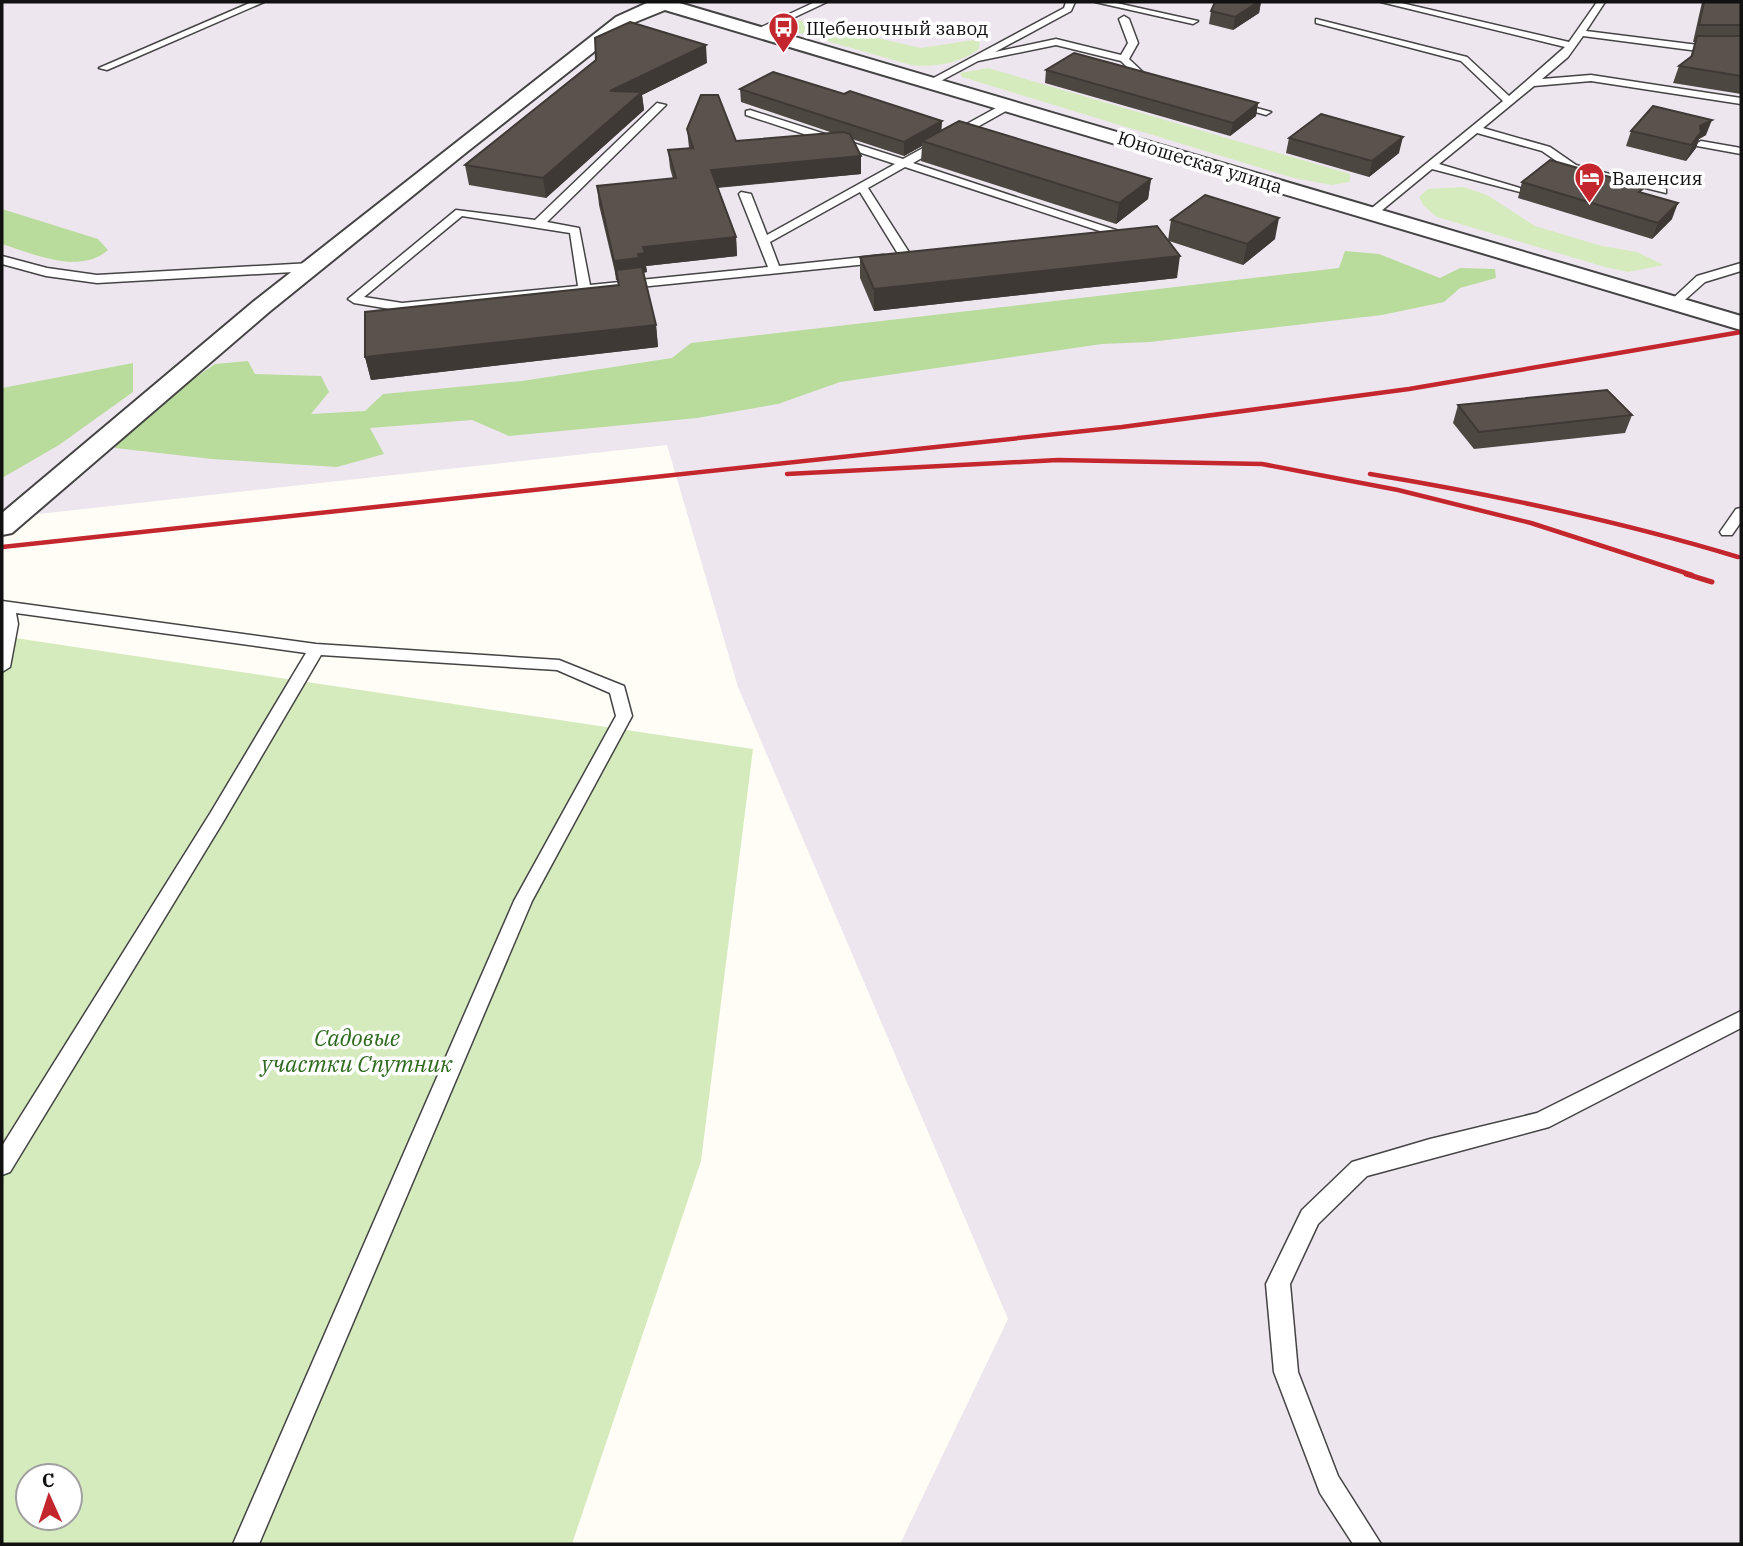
<svg xmlns="http://www.w3.org/2000/svg" width="1743" height="1546" viewBox="0 0 1743 1546" font-family="'IBM Plex Serif',serif">
	<style>
		.industrial { fill: #eee6ef }
		.green { fill: #d5ebbd; fill-rule: evenodd }
		.forest { fill: #b9dc9c }
		.lines { fill: none; stroke-linecap: round; stroke-linejoin: round }
		.lane-casing { stroke: #444; stroke-width: 3 }
		.street-casing { stroke: #444; stroke-width: 4 }
		.lane { fill: #fff; fill-rule: evenodd }
		.street { fill: #fff; fill-rule: evenodd }
		.rail-far1 { stroke: #c4262e; stroke-width: 4.5 }
		.rail { stroke: #c4262e; stroke-width: 5 }
		.wall { fill: #4d4742 }
		.shaded-wall { fill: #3f3936 }
		.building { fill: #5a524d; stroke: #3f3936; stroke-width: 2 }
		.labels { text-anchor: middle; dominant-baseline: central; stroke-width: 7; stroke-linejoin: round; paint-order: stroke }
		.far-poi-label { font-size: 19px; fill: #111; stroke: #fff; text-anchor: start }
		.far-street-label { font-size: 19px; fill: #111; stroke: #fff }
		.park-label { font-size: 23px; font-style: italic; fill: #2f6b1f; stroke: #fff }
	</style>
	<rect width="100%" height="100%" fill="#fffdf5"/>
	<path class="industrial" d="M 2,2 L 1741,2 L 1741,1544 L 900,1544 L 1008,1319 L 738,687 L 667,445 L 2,518 Z"/>
	<g class="green">
		<path d="M 793,19 L 921,48 L 980,39 L 979,49 C 961,63 934,68 911,65 L 785,29 L 785,24 Z"/>
		<path d="M 988,68 L 1350,174 L 1350,182 L 1332,185 L 1294,178 L 962,77 L 960,73 Z"/>
		<path d="M 1464,187 L 1487,195 L 1535,226 L 1602,246 L 1637,252 L 1664,265 L 1628,272 L 1605,267 L 1437,217 L 1424,206 L 1419,197 L 1428,189 Z"/>
		<path d="M 2,636 L 753,749 L 701,1161 L 572,1544 L 2,1544 ZM 28,1476 L 70,1476 L 70,1518 L 28,1518 Z"/>
	</g>
	<g class="forest">
		<path d="M 2,209 L 98,239 L 108,250 C 80,275 33,254 2,244 Z"/>
		<path d="M 1345,251 L 1379,254 L 1440,278 L 1460,268 L 1495,269 L 1496,278 L 1460,288 L 1444,302 L 1382,315 L 1150,342 L 1102,344 L 840,382 L 778,404 L 697,418 L 509,436 L 472,420 L 370,428 L 384,454 L 337,467 L 212,459 L 115,448 L 126,426 L 215,364 L 248,361 L 255,374 L 321,376 L 329,392 L 311,414 L 365,411 L 383,394 L 522,381 L 672,358 L 691,343 L 1339,268 Z"/>
		<path d="M 133,363 L 133,392 L 59,445 L 2,478 L 2,388 Z"/>
	</g>
	<g class="lines">
		<defs>
			<g id="lane">
				<path d="M 252,2 L 264,2 L 107,70 L 99,68 Z"/>
				<path d="M 815,2 L 827,2 L 761,33 L 753,31 Z"/>
				<path d="M 1066,2 L 1075,2 L 1071,11 L 995,52 L 1056,39 L 1121,55 L 1128,43 L 1119,19 L 1124,16 L 1129,19 L 1138,43 L 1129,59 L 1148,77 L 1158,79 L 1158,83 L 1141,81 L 1121,61 L 1056,45 L 978,61 L 935,84 L 926,82 L 1064,8 Z"/>
				<path d="M 1095,2 L 1112,2 L 1198,21 L 1193,24 Z"/>
				<path d="M 1381,2 L 1397,2 L 1569,42 L 1597,2 L 1605,2 L 1586,31 L 1706,46 L 1741,44 L 1741,50 L 1706,52 L 1583,36 L 1568,57 L 1542,79 L 1591,75 L 1741,98 L 1741,104 L 1591,81 L 1534,86 L 1483,128 L 1550,147 L 1576,165 L 1666,189 L 1666,193 L 1568,169 L 1542,151 L 1477,133 L 1439,164 L 1520,188 L 1520,192 L 1432,169 L 1375,216 L 1367,216 L 1367,212 L 1503,101 L 1461,61 L 1316,23 L 1316,19 L 1467,57 L 1509,96 L 1565,47 Z"/>
				<path d="M 1231,101 L 1271,112 L 1266,115 L 1231,105 Z"/>
				<path d="M 657,103 L 666,105 L 547,222 L 579,228 L 590,285 L 768,267 L 739,194 L 741,192 L 751,194 L 767,235 L 895,164 L 746,115 L 746,111 L 750,110 L 903,159 L 1005,103 L 1013,103 L 1013,107 L 913,163 L 1131,235 L 1125,238 L 1113,238 L 1112,235 L 905,167 L 868,188 L 912,257 L 906,261 L 900,257 L 860,192 L 770,242 L 779,266 L 883,255 L 887,256 L 887,262 L 402,311 L 354,303 L 348,299 L 456,210 L 535,220 ZM 462,216 L 570,233 L 578,286 L 402,303 L 364,297 Z"/>
				<path d="M 1701,141 L 1741,148 L 1741,154 L 1697,146 L 1696,144 Z"/>
				<path d="M 2,256 L 47,268 L 97,275 L 311,263 L 317,267 L 311,271 L 97,283 L 46,276 L 2,264 Z"/>
				<path d="M 1741,263 L 1741,271 L 1705,282 L 1678,306 L 1668,303 L 1697,276 Z"/>
				<path d="M 1741,508 L 1741,522 L 1732,535 L 1722,535 L 1720,532 L 1736,509 Z"/>
				<path d="M 2,601 L 316,644 L 559,660 L 624,686 L 632,716 L 532,901 L 259,1544 L 233,1544 L 514,901 L 616,716 L 610,693 L 557,670 L 321,655 L 223,822 L 10,1172 L 2,1175 L 2,1146 L 211,812 L 306,653 L 16,613 L 18,624 L 10,667 L 2,672 Z"/>
				<path d="M 1741,1011 L 1741,1028 L 1549,1127 L 1367,1176 L 1318,1224 L 1290,1284 L 1298,1372 L 1338,1476 L 1381,1544 L 1353,1544 L 1320,1493 L 1274,1372 L 1266,1284 L 1302,1210 L 1352,1162 L 1430,1139 L 1537,1113 Z"/>
			</g>
			<path id="street" d="M 649,2 L 676,2 L 1741,316 L 1741,330 L 665,10 L 628,25 L 468,151 L 269,312 L 12,533 L 2,535 L 2,513 L 253,302 L 616,17 Z"/>
		</defs>
		<use href="#lane" class="lane-casing"/>
		<use href="#street" class="street-casing"/>
		<use href="#lane" class="lane"/>
		<use href="#street" class="street"/>
		<g class="rail-far1">
			<path d="M 787,474 L 1058,460 L 1262,464 L 1398,490 L 1531,523 L 1692,575"/>
			<path d="M 1370,474 C 1496,495 1616,520 1738,557"/>
			<path d="M 2,547 L 1122,427 L 1409,389 L 1741,332"/>
		</g>
		<path class="rail" d="M 1686,574 L 1712,582"/>
	</g>
	<g class="wall">
		<path d="M 1215,2 L 1261,2 L 1259,13 L 1233,30 L 1209,24 L 1211,11 Z"/>
		<path d="M 1702,2 L 1741,2 L 1741,94 L 1673,83 L 1679,66 L 1690,58 L 1695,42 L 1693,42 Z"/>
		<path d="M 707,63 L 642,95 L 644,110 L 546,198 L 469,185 L 465,165 Z"/>
		<path d="M 1046,70 L 1258,103 L 1256,116 L 1230,136 L 1045,83 Z"/>
		<path d="M 740,89 L 844,94 L 942,121 L 941,130 L 1151,179 L 1148,199 L 1116,224 L 921,161 L 922,146 L 904,156 L 852,139 L 861,174 L 717,188 L 736,237 L 737,256 L 646,266 L 647,272 L 643,273 L 656,325 L 658,347 L 371,380 L 365,357 L 618,285 L 599,205 L 597,186 L 673,179 L 670,168 L 668,150 L 689,148 L 687,129 L 736,141 L 833,133 L 741,102 Z"/>
		<path d="M 1631,131 L 1706,135 L 1699,139 L 1696,148 L 1686,161 L 1626,146 Z"/>
		<path d="M 1289,138 L 1399,153 L 1369,177 L 1286,153 Z"/>
		<path d="M 1522,182 L 1643,193 L 1672,219 L 1652,239 L 1518,198 Z"/>
		<path d="M 1171,220 L 1275,239 L 1243,265 L 1169,241 L 1177,278 L 874,311 L 860,278 L 860,257 L 1168,240 Z"/>
		<path d="M 1458,405 L 1632,415 L 1625,433 L 1474,449 L 1453,423 Z"/>
	</g>
	<g class="shaded-wall">
		<path d="M 1258,2 L 1261,2 L 1259,13 L 1233,30 L 1235,17 Z"/>
		<path d="M 706,45 L 707,63 L 642,95 L 644,110 L 546,198 L 543,178 L 610,91 Z"/>
		<path d="M 1258,103 L 1256,116 L 1230,136 L 1233,123 Z"/>
		<path d="M 1712,120 L 1706,135 L 1699,139 L 1696,148 L 1686,161 L 1700,126 Z"/>
		<path d="M 942,121 L 941,135 L 922,141 L 922,146 L 904,156 L 904,142 Z"/>
		<path d="M 1403,137 L 1399,153 L 1369,177 L 1372,161 Z"/>
		<path d="M 861,156 L 861,174 L 712,188 L 711,170 Z"/>
		<path d="M 1151,179 L 1148,199 L 1116,224 L 1119,203 Z"/>
		<path d="M 1678,203 L 1672,219 L 1652,239 L 1658,223 Z"/>
		<path d="M 1279,218 L 1275,239 L 1243,265 L 1247,244 Z"/>
		<path d="M 736,237 L 737,256 L 646,266 L 647,272 L 641,273 L 616,270 L 617,280 L 616,280 L 614,261 L 638,254 L 643,247 Z"/>
		<path d="M 1180,256 L 1177,278 L 874,311 L 874,289 Z"/>
		<path d="M 656,325 L 658,347 L 371,380 L 365,357 Z"/>
	</g>
	<g class="building">
		<path d="M 1215,2 L 1258,2 L 1235,17 L 1211,11 Z"/>
		<path d="M 1704,2 L 1741,2 L 1741,25 L 1699,25 Z"/>
		<path d="M 630,22 L 706,45 L 610,91 L 642,92 L 543,178 L 465,165 L 596,60 L 595,38 Z"/>
		<path d="M 1697,36 L 1741,36 L 1741,76 L 1679,66 L 1692,56 Z"/>
		<path d="M 1074,53 L 1258,103 L 1233,123 L 1046,70 Z"/>
		<path d="M 773,72 L 844,94 L 850,91 L 942,121 L 904,142 L 740,89 Z"/>
		<path d="M 701,95 L 718,95 L 736,141 L 843,132 L 850,134 L 861,156 L 711,170 L 736,237 L 643,247 L 645,253 L 638,254 L 639,258 L 614,261 L 597,186 L 676,178 L 668,150 L 693,148 L 687,129 Z"/>
		<path d="M 1653,106 L 1712,120 L 1700,126 L 1701,132 L 1691,145 L 1631,131 Z"/>
		<path d="M 1321,114 L 1403,137 L 1372,161 L 1289,138 Z"/>
		<path d="M 959,121 L 1151,179 L 1119,203 L 922,141 Z"/>
		<path d="M 1550,160 L 1645,187 L 1639,192 L 1678,203 L 1658,223 L 1522,182 Z"/>
		<path d="M 1205,195 L 1279,218 L 1247,244 L 1171,220 Z"/>
		<path d="M 1157,226 L 1180,256 L 874,289 L 860,257 Z"/>
		<path d="M 642,267 L 656,325 L 365,357 L 365,312 L 619,285 L 616,270 Z"/>
		<path d="M 1607,390 L 1632,415 L 1479,432 L 1458,405 Z"/>
	</g>
	<defs>
		<symbol id="bus-pin" viewBox="-11 -11 22 30"><path d="M0 17L-7.5 6A9.5 9.5 0 1 1 7.5 6Z" fill="#c4262e" stroke="#fff"/><path d="M-5-6H5V4H4V6H2V4H-2V6H-4V4H-5ZM-3.5-4V0h7V-4ZM-3.5 1.2v1.5H-2V1.2ZM2 1.2v1.5H3.5V1.2Z" fill="#fff"/></symbol>
		<symbol id="hotel-pin" viewBox="-11 -11 22 30"><path d="M0 17L-7.5 6A9.5 9.5 0 1 1 7.5 6Z" fill="#c4262e" stroke="#fff"/><path d="M-6-4.5h1.5V1H6V5H4.5V3h-9V5H-6ZM-4 0a1.8 1.8 0 1 1 3.6 0ZM.5 0V-2.5h3Q6-2.5 6 0Z" fill="#fff"/></symbol>
	</defs>
	<g fill-rule="evenodd">
		<use href="#bus-pin" x="766" y="10" width="35" height="47"/>
		<use href="#hotel-pin" x="1572" y="160" width="35" height="47"/>
	</g>
	<g class="labels">
		<g class="far-poi-label">
			<text x="806" y="28">Щебеночный завод</text>
			<text x="1612" y="178">Валенсия</text>
		</g>
		<g class="far-street-label">
			<text transform="translate(1200 162) rotate(17)">Юношеская улица</text>
		</g>
		<g class="park-label">
			<text x="357" y="1037">Садовые<tspan x="357" dy="26">участки Спутник</tspan></text>
		</g>
	</g>
	<rect width="1743" height="1546" fill="none" stroke="#111111" stroke-width="7"/>
	<g transform="translate(49 1497) rotate(357)"><circle r="33" fill="#ffffff" stroke="#a0a0a0" stroke-width="2"/>
	<path d="M0-5L12 26L0 18L-12 26Z" fill="#c4262e"/>
	<text y="-10" font-size="19" font-weight="bold" text-anchor="middle" fill="#111111">С</text>
	</g>
</svg>
